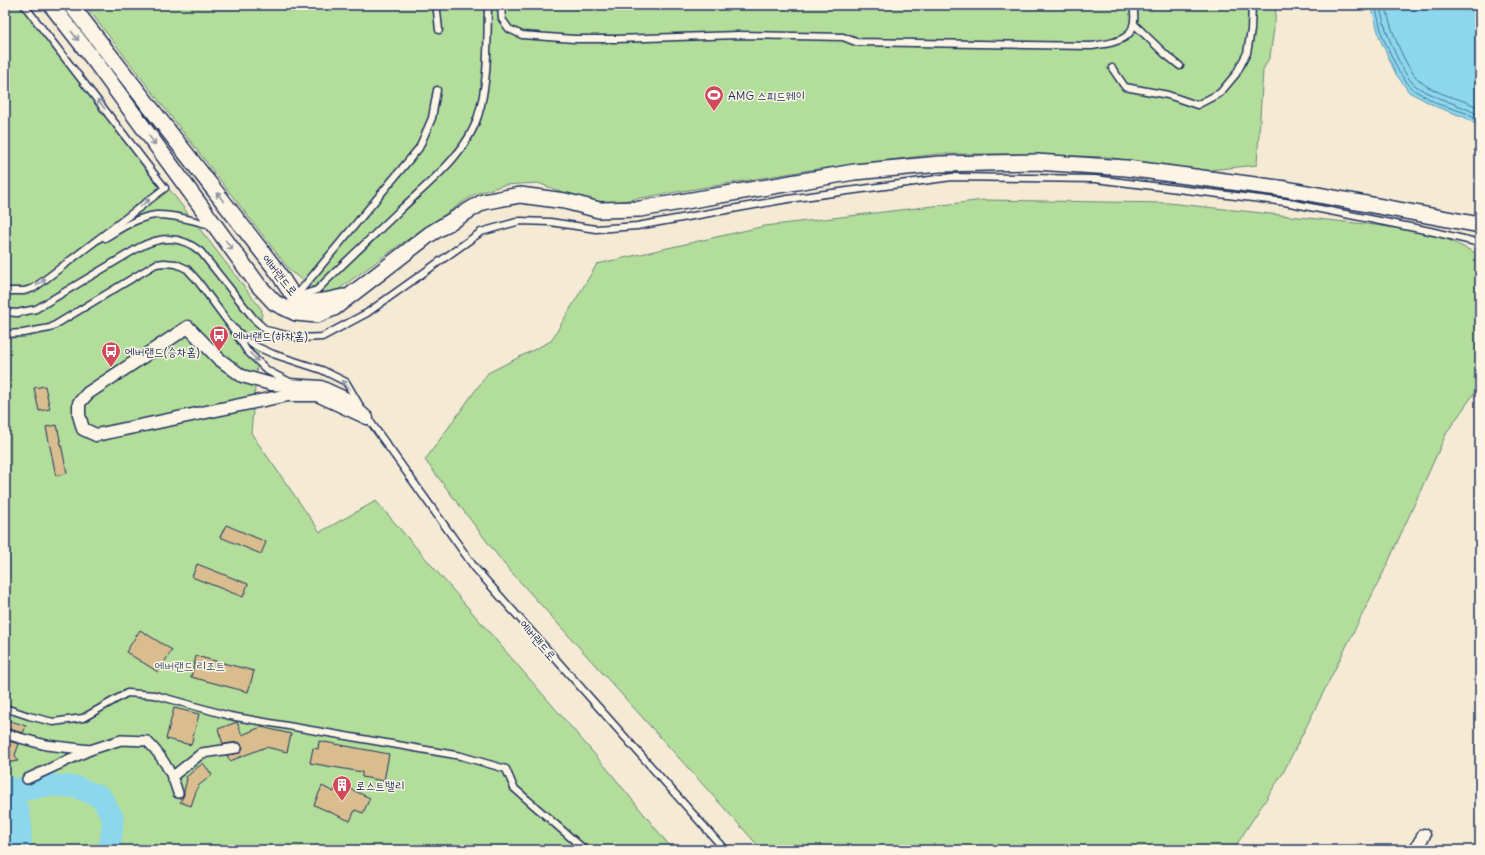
<svg xmlns="http://www.w3.org/2000/svg" width="1485" height="855" viewBox="0 0 1485 855" font-family="Delius,'Poor Story',sans-serif">
	<style>
		.green { fill: #b3dd9a; stroke: #67867c }
		.water { fill: #8cd7ec; stroke: #5f94b3 }
		.lines { fill: none; stroke-linecap: round; stroke-linejoin: round }
		.shore { stroke: #487297; stroke-width: 1 }
		.river { stroke: #8cd7ec; stroke-width: 22 }
		.building { fill: #dabd8e; stroke: #1b2f5e }
		.service-casing { stroke: #1b2f5e; stroke-width: 9 }
		.pedestrian-casing { stroke: #1b2f5e; stroke-width: 12 }
		.minor-casing { stroke: #1b2f5e; stroke-width: 15 }
		.tertiary-casing { stroke: #1b2f5e; stroke-width: 18 }
		.service { stroke: #fcf5e5; stroke-width: 6 }
		.pedestrian { stroke: #fcf5e5; stroke-width: 9 }
		.minor { stroke: #fcf5e5; stroke-width: 12 }
		.tertiary { stroke: #fcf5e5; stroke-width: 15 }
		.oneway { stroke: #8c92a2 }
		.labels { text-anchor: middle; dominant-baseline: central; stroke-width: 3; stroke-linejoin: round; paint-order: stroke }
		.poi-label { font-size: 12px; fill: #1b2f5e; stroke: #fcf5e5; text-anchor: start }
		.street-label { font-size: 12px; fill: #1b2f5e; stroke: #fcf5e5 }
		.park-label { font-size: 12px; fill: #415a6d; stroke: #fcf5e5 }
	</style>
	<rect width="100%" height="100%" fill="#f5ead4"/>
	<filter id="ink" filterUnits="userSpaceOnUse"><feTurbulence type="fractalNoise" baseFrequency=".025" numOctaves="2"/><feDisplacementMap in="SourceGraphic" scale="8" xChannelSelector="R" yChannelSelector="G"/><feConvolveMatrix kernelMatrix="1 2 1 2 8 2 1 2 1" color-interpolation-filters="sRGB"/></filter>
	<g filter="url(#ink)">
		<g class="green">
			<path d="M 5,5 L 28,5 L 262,310 L 251,433 L 320,532 L 376,501 L 609,771 L 673,850 L 5,850 Z"/>
			<path d="M 85,5 L 1276,5 L 1275,22 L 1270,56 L 1263,70 L 1257,165 L 1191,172 L 1107,157 L 1009,154 L 938,154 L 810,170 L 604,204 L 562,192 L 538,183 L 504,185 L 475,194 L 401,244 L 328,297 L 291,272 Z"/>
			<path d="M 984,200 L 1168,203 L 1430,231 L 1480,255 L 1480,385 L 1447,432 L 1386,567 L 1283,773 L 1233,850 L 762,850 L 504,564 L 425,460 L 488,373 L 551,341 L 597,264 L 765,226 Z"/>
		</g>
		<path class="water" d="M 1371,5 L 1480,5 L 1480,127 L 1464,117 L 1437,107 L 1409,92 L 1396,74 L 1380,39 Z"/>
		<g class="lines">
			<g class="shore">
				<path d="M 1375,5 L 1383,38 L 1399,72 L 1412,89 L 1438,104 L 1466,113 L 1480,122"/>
				<path d="M 1380,5 C 1382,24 1401,75 1416,86 C 1435,100 1460,103 1480,116"/>
				<path d="M 1386,5 C 1388,24 1405,68 1419,80 C 1425,86 1436,91 1443,94 C 1456,99 1468,101 1480,109"/>
			</g>
			<g class="river">
				<path d="M 5,788 L 29,789 L 49,785 L 76,787 L 101,797 L 113,818 L 110,850"/>
				<path d="M 5,804 L 9,804 L 18,809 L 21,825 L 20,850"/>
			</g>
		</g>
		<g class="building">
			<path d="M 45,386 L 50,409 L 39,411 L 34,388 Z"/>
			<path d="M 57,425 L 67,473 L 56,476 L 46,427 Z"/>
			<path d="M 226,525 L 266,542 L 261,554 L 220,537 Z"/>
			<path d="M 197,564 L 248,584 L 243,597 L 192,577 Z"/>
			<path d="M 140,630 L 172,650 L 158,672 L 126,652 Z"/>
			<path d="M 196,656 L 254,671 L 248,692 L 191,677 Z"/>
			<path d="M 174,708 L 199,714 L 191,745 L 166,739 Z"/>
			<path d="M 5,719 L 26,726 L 23,733 L 5,728 Z"/>
			<path d="M 237,722 L 242,735 L 261,727 L 291,734 L 287,752 L 266,747 L 230,761 L 227,755 L 240,753 L 243,747 L 239,742 L 223,744 L 218,729 Z"/>
			<path d="M 5,740 L 19,744 L 15,755 L 18,761 L 5,763 Z"/>
			<path d="M 319,741 L 389,754 L 384,781 L 362,777 L 362,772 L 310,763 L 313,748 L 318,749 Z"/>
			<path d="M 203,763 L 212,775 L 198,786 L 191,806 L 180,802 L 184,795 L 184,791 L 187,779 L 186,777 Z"/>
			<path d="M 322,786 L 334,792 L 335,788 L 346,793 L 348,788 L 370,798 L 363,813 L 355,810 L 350,821 L 314,805 Z"/>
		</g>
		<g class="lines">
			<defs>
				<g id="service">
					<path d="M 435,5 L 437,11 L 439,30"/>
					<path d="M 501,5 L 502,19 L 509,29 L 522,35 L 574,39 L 616,39 L 738,35 L 843,37 L 856,42 L 1091,46 C 1119,42 1140,40 1133,5"/>
					<path d="M 1134,24 L 1165,54 L 1180,66"/>
					<path d="M 1112,68 L 1125,87 L 1168,95 L 1197,105 L 1220,93 L 1236,74 L 1247,53 L 1251,30 L 1252,5"/>
					<path d="M 105,238 C 120,229 137,217 156,215 C 174,214 193,221 211,225"/>
					<path d="M 5,291 L 24,291 L 34,288 L 165,188 L 24,5"/>
					<path d="M 298,296 L 317,290 C 344,263 372,237 400,210 C 427,184 467,154 478,116 C 489,81 487,42 488,5"/>
					<path d="M 295,297 L 419,148 L 432,118 L 437,90"/>
					<path d="M 5,312 L 17,313 L 36,309 L 138,248 C 161,236 181,235 201,252 L 255,320 L 266,330 L 299,338 L 322,337 L 367,313 L 481,232 L 520,221 L 550,222 L 596,229 L 637,226 L 788,199 L 952,177 L 1095,179 L 1285,202 L 1430,231 L 1480,243"/>
					<path d="M 231,326 L 253,345 L 273,354 L 322,370 L 346,382 L 360,406"/>
					<path d="M 5,334 L 23,333 L 50,328 L 156,264 L 164,263 L 176,264 L 187,269 L 197,280 L 231,326 L 247,351 L 268,371 L 290,382"/>
					<path d="M 367,417 L 475,568 L 725,850"/>
					<path d="M 5,708 L 29,716 L 53,722 L 83,718 L 127,693 L 155,695 L 230,716 L 461,756 L 506,769 L 514,788 L 585,850"/>
				</g>
				<g id="pedestrian">
					<path d="M 5,734 L 46,745 L 90,750"/>
					<path d="M 173,776 L 202,753 L 237,748"/>
					<path d="M 27,779 L 90,750 L 121,740 L 147,741 C 162,756 172,772 178,793"/>
				</g>
				<g id="minor">
					<path d="M 188,327 L 219,359 L 242,376 L 271,384 L 321,387 L 345,398 L 367,418 L 317,395 L 288,395 L 96,435 L 83,429 L 79,415 L 79,403 L 88,393 Z"/>
					<path d="M 1415,850 L 1424,835"/>
				</g>
				<g id="tertiary">
					<path d="M 51,5 L 97,64 L 259,286 L 275,303 L 296,313 L 317,315 L 334,308 L 430,234 L 483,202 L 520,195 L 565,201 L 599,210 L 640,209 L 854,172 L 940,164 L 1036,162 L 1126,168 L 1286,189 L 1480,225"/>
					<path d="M 71,5 L 277,271 C 281,277 291,294 295,297 C 309,306 329,300 343,297"/>
				</g>
			</defs>
			<use href="#service" class="service-casing"/>
			<use href="#pedestrian" class="pedestrian-casing"/>
			<use href="#minor" class="minor-casing"/>
			<use href="#tertiary" class="tertiary-casing"/>
			<use href="#service" class="service"/>
			<use href="#pedestrian" class="pedestrian"/>
			<use href="#minor" class="minor"/>
			<use href="#tertiary" class="tertiary"/>
		</g>
		<defs><path id="oneway-shaft" d="M-6 0H5M1.5-3L5.5 0L1.5 3" fill="none" stroke-width="1.6" stroke-linecap="round" stroke-linejoin="round"/></defs>
		<g class="oneway">
			<use href="#oneway-shaft" transform="translate(75 36) rotate(52)"/>
			<use href="#oneway-shaft" transform="translate(101 104) rotate(-128)"/>
			<use href="#oneway-shaft" transform="translate(152 140) rotate(54)"/>
			<use href="#oneway-shaft" transform="translate(220 197) rotate(-128)"/>
			<use href="#oneway-shaft" transform="translate(145 203) rotate(-38)"/>
			<use href="#oneway-shaft" transform="translate(229 245) rotate(54)"/>
			<use href="#oneway-shaft" transform="translate(41 282) rotate(-37)"/>
			<use href="#oneway-shaft" transform="translate(254 357) rotate(45)"/>
			<use href="#oneway-shaft" transform="translate(346 385) rotate(-130)"/>
		</g>
	</g>
	<defs>
		<symbol id="stadium-pin" viewBox="-11 -11 22 30"><path d="M0 17L-7.5 6A9.5 9.5 0 1 1 7.5 6Z" fill="#d1495b" stroke="#fcf5e5"/><path d="M0-5a6.5 5 0 1 0 0 10a6.5 5 0 1 0 0-10ZM-3.5-1.8h7v3.6h-7Z" fill="#fff"/></symbol>
		<symbol id="bus-pin" viewBox="-11 -11 22 30"><path d="M0 17L-7.5 6A9.5 9.5 0 1 1 7.5 6Z" fill="#d1495b" stroke="#fcf5e5"/><path d="M-5-6H5V4H4V6H2V4H-2V6H-4V4H-5ZM-3.5-4V0h7V-4ZM-3.5 1.2v1.5H-2V1.2ZM2 1.2v1.5H3.5V1.2Z" fill="#fff"/></symbol>
		<symbol id="building-pin" viewBox="-11 -11 22 30"><path d="M0 17L-7.5 6A9.5 9.5 0 1 1 7.5 6Z" fill="#d1495b" stroke="#fcf5e5"/><path d="M-4-6H4V6H1V3H-1V6H-4ZM-2.5-4.3h1.7v1.8h-1.7ZM.8-4.3h1.7v1.8H.8ZM-2.5-1h1.7V.8h-1.7ZM.8-1h1.7V.8H.8Z" fill="#fff"/></symbol>
	</defs>
	<g fill-rule="evenodd">
		<use href="#stadium-pin" x="703" y="84" width="22" height="30"/>
		<use href="#bus-pin" x="208" y="324" width="22" height="30"/>
		<use href="#bus-pin" x="100" y="340" width="22" height="30"/>
		<use href="#building-pin" x="331" y="774" width="22" height="30"/>
	</g>
	<g class="labels">
		<g class="poi-label">
			<text x="728" y="95">AMG 스피드웨이</text>
			<text x="233" y="335">에버랜드(하차홈)</text>
			<text x="125" y="351">에버랜드(승차홈)</text>
			<text x="356" y="785">로스트밸리</text>
		</g>
		<g class="street-label">
			<text transform="translate(280 275) rotate(51)">에버랜드로</text>
			<text transform="translate(538 640) rotate(49)">에버랜드로</text>
		</g>
		<g class="park-label">
			<text x="190" y="665">에버랜드 리조트</text>
		</g>
	</g>
	<rect width="1485" height="855" fill="none" stroke="#fcf5e5" stroke-width="20"/>
	<rect x="10" y="10" width="1465" height="835" fill="none" stroke="#1b2f5e" stroke-width="1.5" filter="url(#ink)"/>
</svg>
